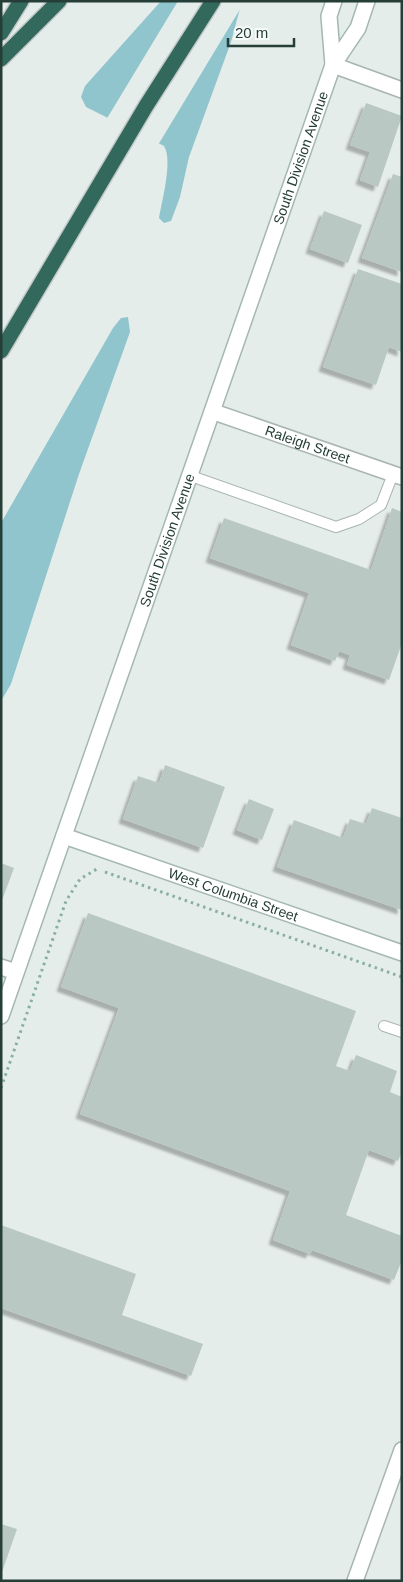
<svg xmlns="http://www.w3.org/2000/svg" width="403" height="1582" viewBox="0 0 403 1582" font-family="Arial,sans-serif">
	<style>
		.water { fill: #91c5ce }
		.pier { fill: #e5edea }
		.building { fill: #bac8c3; filter: url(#shadow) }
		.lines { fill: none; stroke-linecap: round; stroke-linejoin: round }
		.lane-casing { stroke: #a8b5b1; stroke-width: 12 }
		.street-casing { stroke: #a8b5b1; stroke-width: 18 }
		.secondary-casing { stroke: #a4b8b1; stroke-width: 18 }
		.highway-casing { stroke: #c2c9c7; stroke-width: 18 }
		.path { stroke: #88afa2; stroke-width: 3; stroke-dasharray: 2.5 4; stroke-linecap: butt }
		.lane { stroke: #fff; stroke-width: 10 }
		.street { stroke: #fff; stroke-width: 15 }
		.secondary { stroke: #fff; stroke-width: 15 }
		.highway { stroke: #33695d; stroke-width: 15 }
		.labels { text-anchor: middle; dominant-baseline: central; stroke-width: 4; stroke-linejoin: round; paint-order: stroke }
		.street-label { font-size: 14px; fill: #253e37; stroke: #f6faf8 }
	</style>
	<defs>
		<filter id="shadow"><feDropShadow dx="-4.5" dy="4.5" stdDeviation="1" flood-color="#0004"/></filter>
	</defs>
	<rect width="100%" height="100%" fill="#e5edea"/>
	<g class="water">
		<path d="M 161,1 L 242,1 L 231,42 L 189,157 L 180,197 L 171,221 L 164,223 L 159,218 C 162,201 173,160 164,146 L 86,107 L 81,97 L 85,86 Z"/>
		<path d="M 128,317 L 130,332 L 79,474 L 11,684 L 1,701 L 1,523 L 113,328 L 121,318 Z"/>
	</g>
	<path class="pier" d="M 178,1 L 245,1 L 158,145 L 106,120 Z"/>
	<g class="building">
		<path d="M 366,103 L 402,116 L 378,187 L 360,180 L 370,152 L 350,145 Z"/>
		<path d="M 393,174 L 402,177 L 402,272 L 362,258 Z"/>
		<path d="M 324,211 L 362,225 L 348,263 L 310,249 Z"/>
		<path d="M 358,269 L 402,284 L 402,352 L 389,347 L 376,385 L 323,367 Z"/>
		<path d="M 392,508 L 402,512 L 402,643 L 389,680 L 347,665 L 350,655 L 339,651 L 335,661 L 291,645 L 309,593 L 210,558 L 224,518 L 371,570 Z"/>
		<path d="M 165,765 L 225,787 L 203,848 L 123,819 L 138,776 L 159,783 Z"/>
		<path d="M 249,799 L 274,809 L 262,840 L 237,830 Z"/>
		<path d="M 372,808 L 402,818 L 402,910 L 277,867 L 294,820 L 343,838 L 350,819 L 366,824 Z"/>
		<path d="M 1,863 L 14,868 L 1,903 Z"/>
		<path d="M 88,913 L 356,1011 L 336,1066 L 350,1071 L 356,1055 L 397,1071 L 390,1092 L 402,1097 L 402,1152 L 398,1161 L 369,1150 L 346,1215 L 402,1236 L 402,1260 L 394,1280 L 312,1250 L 310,1254 L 273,1240 L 290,1191 L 80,1114 L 119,1008 L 61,987 Z"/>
		<path d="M 1,1225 L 136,1274 L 122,1315 L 203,1344 L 191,1376 L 1,1308 Z"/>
		<path d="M 1,1524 L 17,1529 L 2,1572 L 1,1572 Z"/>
	</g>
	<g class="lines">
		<defs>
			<g id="lane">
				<path d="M 191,476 L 336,527 L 359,519 L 381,505 L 393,474"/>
				<path d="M 384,1026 L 402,1032"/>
			</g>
			<g id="street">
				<path d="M 333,65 L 402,90"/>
				<path id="s1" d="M 214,412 L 402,477"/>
				<path d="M 1,967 L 16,972"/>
				<path d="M 355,1581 L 402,1450"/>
			</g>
			<g id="secondary">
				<path d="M 333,65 L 329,16 L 334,1"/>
				<path id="s2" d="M 64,836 L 402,953"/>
				<path id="s3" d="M 1,1016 L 333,65 L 358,28 L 367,1"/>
			</g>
			<g id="highway">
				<path d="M 1,33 L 21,1"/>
				<path d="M 1,59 L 59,1"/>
				<path d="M 1,351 L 146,106 L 213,1"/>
			</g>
		</defs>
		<use href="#lane" class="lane-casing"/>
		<use href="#street" class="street-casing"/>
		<use href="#secondary" class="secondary-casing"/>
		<use href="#highway" class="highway-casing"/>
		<g class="path">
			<path d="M 105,872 L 402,977"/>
			<path d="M 1,1088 L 66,901 L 80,879 L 97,869 L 100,870"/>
		</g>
		<use href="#lane" class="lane"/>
		<use href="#street" class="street"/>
		<use href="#secondary" class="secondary"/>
		<use href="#highway" class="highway"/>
	</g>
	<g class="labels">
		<g class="street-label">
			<text stroke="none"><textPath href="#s3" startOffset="909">South Division Avenue</textPath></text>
			<text stroke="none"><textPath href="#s1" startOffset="99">Raleigh Street</textPath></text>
			<text stroke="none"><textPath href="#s3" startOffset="504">South Division Avenue</textPath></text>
			<text stroke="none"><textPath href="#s2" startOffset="179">West Columbia Street</textPath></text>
		</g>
	</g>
	<rect width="403" height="1582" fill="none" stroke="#253e37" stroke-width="5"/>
	<path d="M228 38v8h66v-8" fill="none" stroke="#253e37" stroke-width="2.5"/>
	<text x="235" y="38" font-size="15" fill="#253e37" stroke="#f6faf8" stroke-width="4" paint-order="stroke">20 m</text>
</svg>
